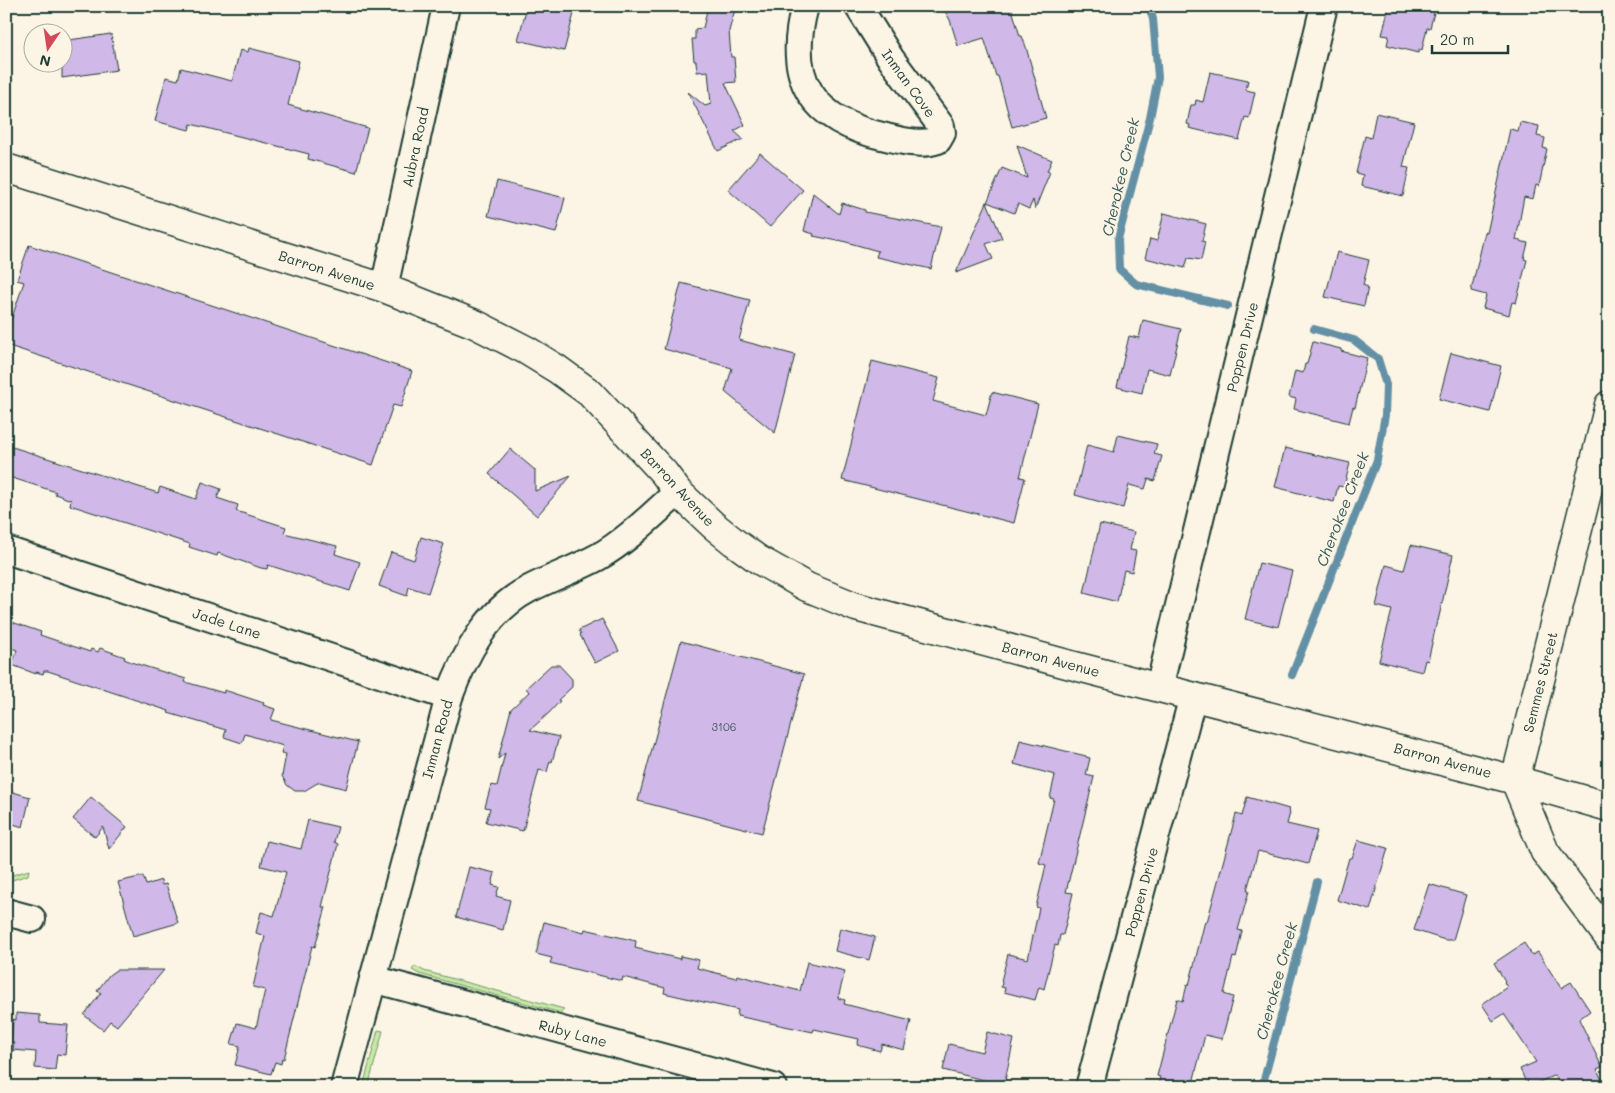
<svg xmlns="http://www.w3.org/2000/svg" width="1615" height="1093" viewBox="0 0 1615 1093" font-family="Mali,sans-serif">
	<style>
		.green { fill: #c6eaa4; stroke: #72946c }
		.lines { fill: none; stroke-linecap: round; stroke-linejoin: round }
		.stream { stroke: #6490a5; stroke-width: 8 }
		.building { fill: #d0b8e8; stroke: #1f3d34 }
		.minor-casing { stroke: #1f3d34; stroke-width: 30 }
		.major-casing { stroke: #1f3d34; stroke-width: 31 }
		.minor { stroke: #fcf5e5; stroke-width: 26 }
		.major { stroke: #fcf5e5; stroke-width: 28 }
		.labels { text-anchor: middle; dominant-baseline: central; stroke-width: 4; stroke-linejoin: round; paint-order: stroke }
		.number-label { font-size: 11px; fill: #4b5c61 }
		.street-label { font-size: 14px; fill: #1f3d34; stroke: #fcf5e5 }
		.water-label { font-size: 15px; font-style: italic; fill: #36595a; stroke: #fcf5e5 }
	</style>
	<rect width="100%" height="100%" fill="#fcf5e5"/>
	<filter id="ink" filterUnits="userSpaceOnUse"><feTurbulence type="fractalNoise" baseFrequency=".02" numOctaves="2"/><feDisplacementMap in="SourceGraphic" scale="10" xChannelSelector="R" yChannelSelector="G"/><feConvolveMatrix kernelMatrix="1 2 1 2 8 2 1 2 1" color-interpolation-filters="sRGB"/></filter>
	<g filter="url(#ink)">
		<g class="green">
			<path d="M 29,870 L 28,875 L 6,882 L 6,877 Z"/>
			<path d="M 415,966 L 424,971 L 564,1009 L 561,1013 L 419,974 L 412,970 Z"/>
			<path d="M 378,1030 L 383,1031 L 368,1087 L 363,1087 Z"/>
		</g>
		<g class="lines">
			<g class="stream">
				<path d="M 1149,6 L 1153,19 L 1158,77 L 1150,118 L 1118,239 L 1119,269 L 1136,284 L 1228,306"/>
				<path d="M 1292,675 L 1377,460 L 1385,415 L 1386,385 L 1378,359 L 1354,340 L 1314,329"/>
				<path d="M 1262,1087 L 1317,882"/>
			</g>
		</g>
		<g class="building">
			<path d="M 527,6 L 576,6 L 564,51 L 518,40 Z"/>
			<path d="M 708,6 L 736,6 L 729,31 L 731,57 L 734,57 L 736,82 L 725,83 L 745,125 L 734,131 L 743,139 L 718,151 L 688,92 L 705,106 L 711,104 L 708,71 L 697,72 L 696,61 L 694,61 L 692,39 L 695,39 L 695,29 L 703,28 Z"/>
			<path d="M 942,6 L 1011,6 L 1020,36 L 1022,36 L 1026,47 L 1046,118 L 1012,127 L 998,76 L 996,76 L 984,38 L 958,46 L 950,20 Z"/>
			<path d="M 1389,6 L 1423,6 L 1435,9 L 1430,28 L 1427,28 L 1422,50 L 1419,49 L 1418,53 L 1387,45 L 1389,36 L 1382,35 Z"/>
			<path d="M 111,34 L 117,70 L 62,78 L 62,41 Z"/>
			<path d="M 249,48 L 299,61 L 288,105 L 368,128 L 356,172 L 308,159 L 309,154 L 191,124 L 189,130 L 155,121 L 166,77 L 178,80 L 181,68 L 232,81 L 240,50 L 248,52 Z"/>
			<path d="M 1210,72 L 1248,80 L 1246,90 L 1255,92 L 1249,118 L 1245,117 L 1239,140 L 1189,128 L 1190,125 L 1187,124 L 1191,105 L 1195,105 L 1196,100 L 1203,102 Z"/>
			<path d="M 1376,113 L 1414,122 L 1403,167 L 1409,168 L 1403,196 L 1361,186 L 1363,175 L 1356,173 L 1365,136 L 1371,138 Z"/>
			<path d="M 1520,122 L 1539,126 L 1537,136 L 1545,138 L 1543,148 L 1547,149 L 1539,186 L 1536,185 L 1533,199 L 1524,197 L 1516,240 L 1528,243 L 1524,259 L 1527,260 L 1516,303 L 1512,302 L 1509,315 L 1483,308 L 1486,295 L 1471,291 L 1485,232 L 1487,233 L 1510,129 L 1518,131 Z"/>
			<path d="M 1017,145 L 1052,160 L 1047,171 L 1050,172 L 1035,209 L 1033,200 L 1029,209 L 1018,204 L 1014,213 L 987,202 L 1002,238 L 986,244 L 993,259 L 956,273 L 1002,168 L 1027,178 Z"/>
			<path d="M 760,153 L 803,190 L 770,227 L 728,190 Z"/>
			<path d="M 497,181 L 565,198 L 556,233 L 488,216 Z"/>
			<path d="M 813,193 L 839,214 L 842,203 L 865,210 L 865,212 L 941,227 L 931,269 L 876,257 L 878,251 L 839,240 L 838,241 L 813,236 L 814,234 L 804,231 Z"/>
			<path d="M 1164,213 L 1206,224 L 1202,241 L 1205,242 L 1201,260 L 1188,258 L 1185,268 L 1145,258 L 1150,239 L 1157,241 Z"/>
			<path d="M 29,245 L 412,371 L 401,407 L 393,405 L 373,465 L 6,345 L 6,335 L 24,282 L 17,280 Z"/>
			<path d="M 1337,252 L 1369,260 L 1363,285 L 1368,287 L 1364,306 L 1325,297 Z"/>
			<path d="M 681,283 L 750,300 L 739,340 L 795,355 L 775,433 L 725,392 L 732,368 L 664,349 Z"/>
			<path d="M 1143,320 L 1181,329 L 1170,375 L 1147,369 L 1142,393 L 1117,387 L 1129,336 L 1139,338 Z"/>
			<path d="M 1313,342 L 1341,349 L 1341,351 L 1367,358 L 1355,408 L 1353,407 L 1349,423 L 1294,409 L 1296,399 L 1289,397 L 1295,371 L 1303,373 L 1305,364 L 1307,364 Z"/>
			<path d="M 1451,353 L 1501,366 L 1490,412 L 1439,399 Z"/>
			<path d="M 872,361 L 939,378 L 933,401 L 986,415 L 992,392 L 1038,404 L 1020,477 L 1025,478 L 1014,523 L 842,480 Z"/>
			<path d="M 1118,435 L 1157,444 L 1154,454 L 1162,456 L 1155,481 L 1148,479 L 1145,489 L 1129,485 L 1123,508 L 1075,495 L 1087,445 L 1114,452 Z"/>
			<path d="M 6,445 L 158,493 L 160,487 L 196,499 L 202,482 L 221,489 L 217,498 L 238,505 L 236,511 L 286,527 L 284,533 L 337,546 L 335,554 L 360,562 L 350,591 L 268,565 L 267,569 L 261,568 L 218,553 L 217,556 L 189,547 L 190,544 L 70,505 L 71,500 L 55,494 L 56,492 L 6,476 Z"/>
			<path d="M 1285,448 L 1350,463 L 1344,487 L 1338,486 L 1334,502 L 1275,487 Z"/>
			<path d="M 510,449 L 535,470 L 535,491 L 571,476 L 537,516 L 489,474 Z"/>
			<path d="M 1100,524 L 1134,532 L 1130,550 L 1136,551 L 1132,572 L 1124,570 L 1117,602 L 1084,593 Z"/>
			<path d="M 421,537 L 444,544 L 428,593 L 409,587 L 407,596 L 379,586 L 391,552 L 414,560 Z"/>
			<path d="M 1411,545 L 1453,555 L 1438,621 L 1437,621 L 1428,661 L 1425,660 L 1422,672 L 1379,661 L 1392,610 L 1376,606 L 1386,565 L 1404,570 Z"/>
			<path d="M 1259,563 L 1292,571 L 1278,627 L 1245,619 Z"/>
			<path d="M 602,619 L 619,651 L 595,663 L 580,635 L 581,634 L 579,630 Z"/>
			<path d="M 6,620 L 41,632 L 40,635 L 90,652 L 91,649 L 98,652 L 100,648 L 125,657 L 124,659 L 134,663 L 186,679 L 185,682 L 224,693 L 224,690 L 264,703 L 263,705 L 275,709 L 271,720 L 358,742 L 346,789 L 319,782 L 304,791 L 295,791 L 287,785 L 282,776 L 286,754 L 281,753 L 283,746 L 245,734 L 242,743 L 224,737 L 226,730 L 168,713 L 169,711 L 48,671 L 44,671 L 43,674 L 36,672 L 36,674 L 12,665 L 17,650 L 6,646 Z"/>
			<path d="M 681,641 L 804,674 L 762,833 L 638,801 Z"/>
			<path d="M 551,665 L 559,665 L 572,679 L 572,687 L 558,700 L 560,701 L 549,713 L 530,730 L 559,737 L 552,762 L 550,761 L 547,772 L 539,770 L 523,831 L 486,822 L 490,808 L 485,807 L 491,785 L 497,786 L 505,753 L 498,759 L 511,709 L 529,692 L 526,688 Z"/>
			<path d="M 1020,740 L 1086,756 L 1086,757 L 1090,758 L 1086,775 L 1094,777 L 1066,892 L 1073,893 L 1067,919 L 1063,935 L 1060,935 L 1058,946 L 1055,945 L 1044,989 L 1039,987 L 1035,1000 L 1004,992 L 1005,988 L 1001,987 L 1002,982 L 1001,981 L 1008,954 L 1028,959 L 1039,908 L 1036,907 L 1046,865 L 1039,863 L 1054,799 L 1050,798 L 1055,775 L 1014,764 Z"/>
			<path d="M 6,790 L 30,797 L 23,827 L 6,822 Z"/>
			<path d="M 91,797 L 127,827 L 109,849 L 103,827 L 95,837 L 73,819 Z"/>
			<path d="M 1247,797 L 1289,809 L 1288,812 L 1290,813 L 1287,824 L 1317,831 L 1308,864 L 1258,851 L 1247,890 L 1249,891 L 1238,930 L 1242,931 L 1236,958 L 1233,957 L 1224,994 L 1233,997 L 1222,1039 L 1205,1035 L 1192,1087 L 1158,1087 L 1160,1077 L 1157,1076 L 1177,999 L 1183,1001 L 1187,985 L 1189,985 L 1205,921 L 1207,922 L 1236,814 L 1242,816 Z"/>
			<path d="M 308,820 L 338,827 L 334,842 L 338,844 L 322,907 L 326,907 L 315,947 L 312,946 L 284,1059 L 282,1058 L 281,1064 L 275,1062 L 271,1074 L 235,1065 L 240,1046 L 231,1044 L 237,1023 L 256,1028 L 265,990 L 253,987 L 265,936 L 256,933 L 261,912 L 274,916 L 286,872 L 261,866 L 267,841 L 301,849 Z"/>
			<path d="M 1358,840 L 1388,848 L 1370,910 L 1337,900 L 1349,858 L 1352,858 Z"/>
			<path d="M 469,867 L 495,873 L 492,885 L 499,887 L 496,896 L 510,900 L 503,930 L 456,917 Z"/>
			<path d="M 143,876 L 146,885 L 161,880 L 162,885 L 166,884 L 178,923 L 133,936 L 118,882 Z"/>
			<path d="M 1429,884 L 1466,895 L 1453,940 L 1445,940 L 1414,930 Z"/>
			<path d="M 544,922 L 584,932 L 585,929 L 636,941 L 635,948 L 680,959 L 680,956 L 699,960 L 697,968 L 736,978 L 737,975 L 800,991 L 807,962 L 845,971 L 838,998 L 845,1000 L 844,1004 L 911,1021 L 904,1050 L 882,1044 L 880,1051 L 857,1045 L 859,1039 L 814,1029 L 813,1032 L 737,1016 L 738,1010 L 664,993 L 665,988 L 623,977 L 622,981 L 550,963 L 552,958 L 536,954 Z"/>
			<path d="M 840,928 L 875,937 L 869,960 L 835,951 Z"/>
			<path d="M 1524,943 L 1532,955 L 1538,952 L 1561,988 L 1571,982 L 1590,1011 L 1579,1019 L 1602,1067 L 1597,1069 L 1605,1087 L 1561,1087 L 1555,1075 L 1528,1087 L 1520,1069 L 1536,1062 L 1504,1014 L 1493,1021 L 1482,1004 L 1507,987 L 1504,982 L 1505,981 L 1494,963 Z"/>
			<path d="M 116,970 L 164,970 L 117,1026 L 110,1021 L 103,1030 L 84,1015 L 101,993 L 97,991 L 109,975 Z"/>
			<path d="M 16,1013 L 40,1015 L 40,1023 L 68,1025 L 65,1055 L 57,1054 L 55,1070 L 35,1068 L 36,1052 L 13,1050 L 14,1043 L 11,1043 L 13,1019 L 16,1020 Z"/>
			<path d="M 987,1032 L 1014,1039 L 1004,1085 L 943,1070 L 949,1044 L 982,1052 Z"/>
		</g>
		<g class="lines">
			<defs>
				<g id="minor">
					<path d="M 805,6 C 785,80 812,121 886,137 C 903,141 921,146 938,140 L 942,133 L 941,126 L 891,59 L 858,6"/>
					<path d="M 384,288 L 446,6"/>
					<path d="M 6,550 L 449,697"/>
					<path d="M 1159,688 L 1324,6"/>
					<path d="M 6,912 L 32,919"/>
					<path d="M 373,979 L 773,1087"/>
					<path d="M 344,1087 L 449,697 C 465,654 487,611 529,589 C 552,577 576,569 598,557 C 628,540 653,514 678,492"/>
					<path d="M 1089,1087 L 1193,696"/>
				</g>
				<g id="major">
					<path d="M 6,168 L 384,288 L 475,324 L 526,350 L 557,369 L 590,393 L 664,473 L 678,492 L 713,525 L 734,542 L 759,560 L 807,587 L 856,607 L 1067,664 L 1515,780 L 1609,807"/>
					<path d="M 1609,405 L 1515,780 L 1545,852 L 1609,938"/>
				</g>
			</defs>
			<use href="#minor" class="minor-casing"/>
			<use href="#major" class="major-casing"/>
			<use href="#minor" class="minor"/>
			<use href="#major" class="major"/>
		</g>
	</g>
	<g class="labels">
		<g class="number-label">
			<text x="724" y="726">3106</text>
		</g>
		<g class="street-label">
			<text transform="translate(909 83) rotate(54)">Inman Cove</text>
			<text transform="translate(415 147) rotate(-78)">Aubra Road</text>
			<text transform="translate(327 270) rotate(18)">Barron Avenue</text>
			<text transform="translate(1242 347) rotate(-76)">Poppen Drive</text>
			<text transform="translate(678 487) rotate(47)">Barron Avenue</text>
			<text transform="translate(227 623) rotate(18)">Jade Lane</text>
			<text transform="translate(1051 659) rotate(15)">Barron Avenue</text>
			<text transform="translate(1540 682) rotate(-76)">Semmes Street</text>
			<text transform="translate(437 739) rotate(-75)">Inman Road</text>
			<text transform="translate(1443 760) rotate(15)">Barron Avenue</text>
			<text transform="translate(1141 892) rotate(-75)">Poppen Drive</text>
			<text transform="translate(573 1033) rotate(15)">Ruby Lane</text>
		</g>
		<g class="water-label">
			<text transform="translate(1120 177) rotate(-77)">Cherokee Creek</text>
			<text transform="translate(1342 509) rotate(-69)">Cherokee Creek</text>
			<text transform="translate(1276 981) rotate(-75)">Cherokee Creek</text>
		</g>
	</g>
	<rect width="1615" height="1093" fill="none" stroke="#fcf5e5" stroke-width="25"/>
	<rect x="12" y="12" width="1590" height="1068" fill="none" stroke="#1f3d34" stroke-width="2" filter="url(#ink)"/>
	<g transform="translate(48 48) rotate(193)"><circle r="24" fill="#fcf5e5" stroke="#a4ab9e"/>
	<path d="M0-4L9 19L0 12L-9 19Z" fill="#d1495b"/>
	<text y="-8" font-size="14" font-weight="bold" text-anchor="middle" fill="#1f3d34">N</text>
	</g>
	<path d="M1432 45v8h76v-8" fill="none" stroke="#1f3d34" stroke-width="2.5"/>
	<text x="1440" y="45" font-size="15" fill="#1f3d34" stroke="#fcf5e5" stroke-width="4" paint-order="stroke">20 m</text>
</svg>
